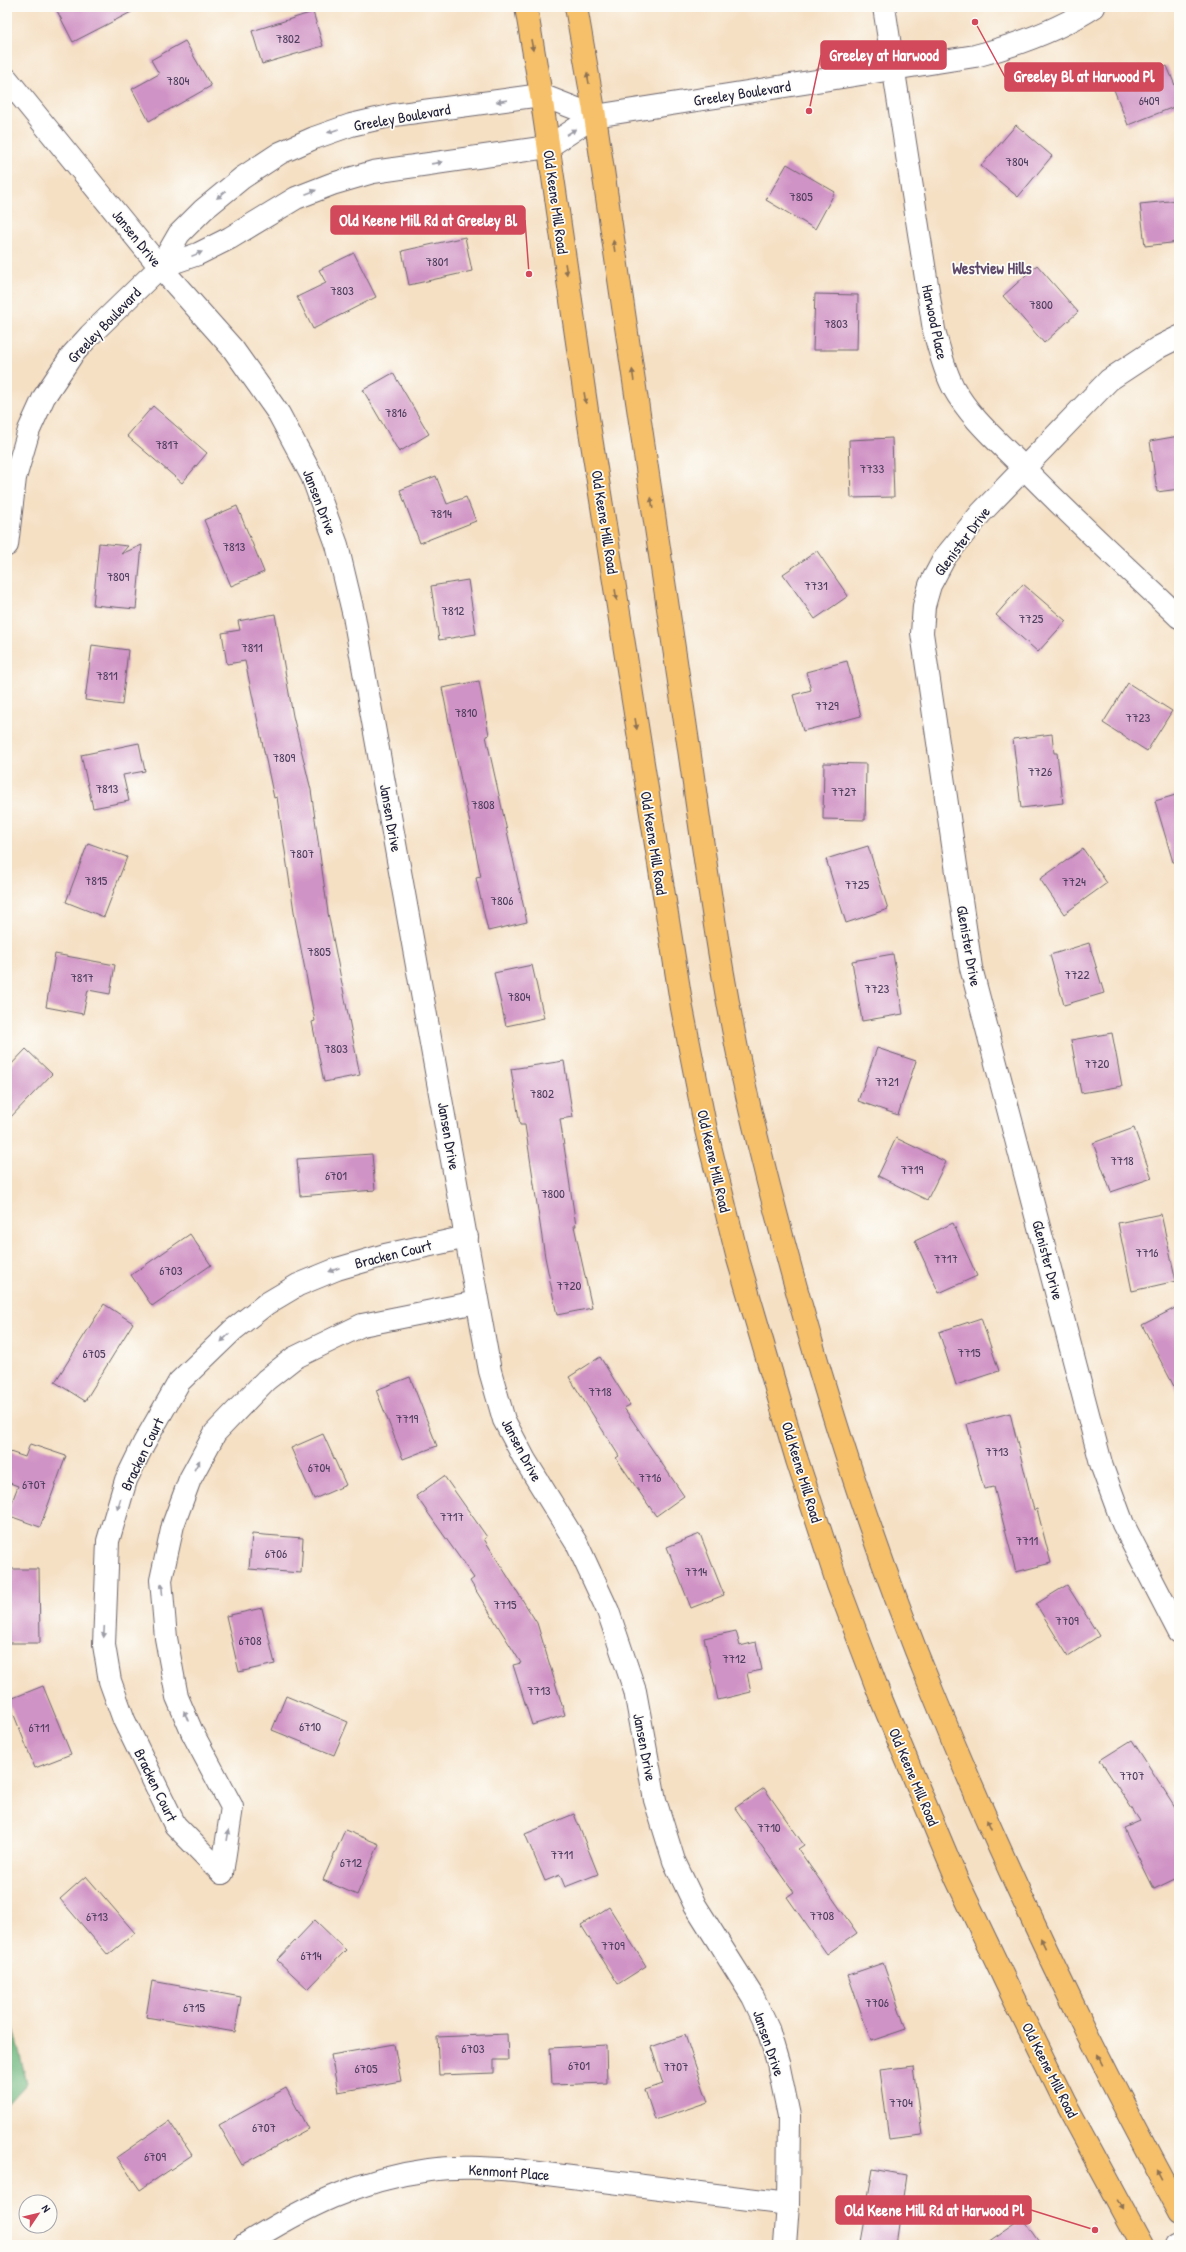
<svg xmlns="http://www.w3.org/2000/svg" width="1186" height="2252" viewBox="0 0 1186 2252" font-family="'Patrick Hand',sans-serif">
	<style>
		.forest { fill: #6cb57b; stroke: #476c5b }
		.building { fill: #d093c5 }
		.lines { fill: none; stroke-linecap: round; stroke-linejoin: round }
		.minor-casing { stroke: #6c646b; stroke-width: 24 }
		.major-casing { stroke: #6c646b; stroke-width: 24 }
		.minor { stroke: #fff; stroke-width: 22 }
		.major { stroke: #f6c06b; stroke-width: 22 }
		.oneway { fill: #8c7153 }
		.oneway2 { fill: #9c9ca7 }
		.labels { text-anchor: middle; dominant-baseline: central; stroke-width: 3.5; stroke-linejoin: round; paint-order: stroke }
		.number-label { font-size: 13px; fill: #4e3e5e }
		.street-label { font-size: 15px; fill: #22223b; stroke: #fdfcf7 }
		.neighbourhood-label { font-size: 16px; font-weight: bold; fill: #5f4a6b; stroke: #fdfcf7 }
		.leader { fill: none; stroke: #d1495b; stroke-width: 1.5 }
		.callout-dot { fill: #d1495b; stroke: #fdfcf7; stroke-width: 1.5 }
		.callout { fill: #d1495b; stroke: #d1495b; stroke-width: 1.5 }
		.callout-label { font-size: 16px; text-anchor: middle; font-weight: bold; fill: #fff }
	</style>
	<rect width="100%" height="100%" fill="#fdfcf7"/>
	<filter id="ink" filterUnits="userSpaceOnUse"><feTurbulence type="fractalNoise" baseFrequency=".025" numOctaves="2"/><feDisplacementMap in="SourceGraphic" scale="8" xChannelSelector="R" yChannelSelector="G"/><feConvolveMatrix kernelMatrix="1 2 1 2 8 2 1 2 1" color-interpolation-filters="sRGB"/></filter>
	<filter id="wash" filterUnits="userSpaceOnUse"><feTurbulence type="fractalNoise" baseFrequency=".012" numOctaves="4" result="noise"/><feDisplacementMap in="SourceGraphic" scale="16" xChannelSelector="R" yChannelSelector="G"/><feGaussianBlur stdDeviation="0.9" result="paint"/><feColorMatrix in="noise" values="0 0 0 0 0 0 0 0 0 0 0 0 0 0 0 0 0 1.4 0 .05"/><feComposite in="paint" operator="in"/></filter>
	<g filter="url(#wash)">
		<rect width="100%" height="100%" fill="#f5e0c4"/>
		<path class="forest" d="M 7,2004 L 27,2083 L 7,2105 Z"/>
		<g id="blocks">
			<g class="building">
				<path d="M 55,7 L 141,7 L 73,42 Z"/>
				<path d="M 313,12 L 323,46 L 262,64 L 252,31 Z"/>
				<path d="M 185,41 L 211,86 L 149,121 L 132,89 L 159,74 L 151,60 Z"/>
				<path d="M 1167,66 L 1179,95 L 1179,105 L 1128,125 L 1113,87 Z"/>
				<path d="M 1016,125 L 1052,156 L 1018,197 L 981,166 Z"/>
				<path d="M 787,164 L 835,192 L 815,229 L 766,200 Z"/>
				<path d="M 1179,200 L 1179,242 L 1145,246 L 1140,204 Z"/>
				<path d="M 465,237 L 472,271 L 409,285 L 402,251 Z"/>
				<path d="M 354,253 L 376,297 L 313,329 L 297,297 L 326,283 L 319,270 Z"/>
				<path d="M 1037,265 L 1078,312 L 1044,343 L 1003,296 Z"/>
				<path d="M 815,294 L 858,295 L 857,350 L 813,350 Z"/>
				<path d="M 393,373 L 429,434 L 399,452 L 363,390 Z"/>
				<path d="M 153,406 L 207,453 L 182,483 L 127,436 Z"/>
				<path d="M 1179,436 L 1179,489 L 1157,492 L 1150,441 Z"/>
				<path d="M 892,438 L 894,497 L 851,498 L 849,440 Z"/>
				<path d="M 436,476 L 447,504 L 466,497 L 476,521 L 420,543 L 400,490 Z"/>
				<path d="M 237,506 L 264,572 L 231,586 L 204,520 Z"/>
				<path d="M 99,543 L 128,546 L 121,554 L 142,545 L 136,609 L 93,605 Z"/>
				<path d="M 817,551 L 848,596 L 815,619 L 783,574 Z"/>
				<path d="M 468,580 L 476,634 L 439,640 L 431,586 Z"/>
				<path d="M 1023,584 L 1066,621 L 1038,652 L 996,615 Z"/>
				<path d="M 275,614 L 293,716 L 311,790 L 328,913 L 360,1075 L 324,1082 L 312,1022 L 315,1021 L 295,918 L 277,797 L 274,798 L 245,661 L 227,664 L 222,633 L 240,630 L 238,621 Z"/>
				<path d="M 92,645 L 128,650 L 122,705 L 85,700 Z"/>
				<path d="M 847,661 L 861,716 L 803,731 L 793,695 L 811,690 L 806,672 Z"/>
				<path d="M 479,681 L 489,735 L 486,736 L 527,922 L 488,931 L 476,878 L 481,877 L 442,688 Z"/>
				<path d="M 1128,683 L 1172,711 L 1147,751 L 1103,723 Z"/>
				<path d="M 1052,734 L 1054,753 L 1057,753 L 1063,803 L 1021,808 L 1013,739 Z"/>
				<path d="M 139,743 L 145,771 L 123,775 L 129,801 L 93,808 L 81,755 Z"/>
				<path d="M 824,763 L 866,764 L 865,820 L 823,819 Z"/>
				<path d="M 1179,794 L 1179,862 L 1173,862 L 1155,801 Z"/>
				<path d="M 88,843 L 127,857 L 104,917 L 66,902 Z"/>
				<path d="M 868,846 L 888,909 L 846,923 L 826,859 Z"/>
				<path d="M 1083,849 L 1107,883 L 1064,914 L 1040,879 Z"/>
				<path d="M 1089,943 L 1104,993 L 1064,1005 L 1050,955 Z"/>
				<path d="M 55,954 L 115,965 L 110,994 L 88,990 L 83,1014 L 46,1007 Z"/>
				<path d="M 893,954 L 903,1014 L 862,1021 L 852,961 Z"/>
				<path d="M 532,965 L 544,1018 L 506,1026 L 494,973 Z"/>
				<path d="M 1112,1033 L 1122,1086 L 1081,1093 L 1071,1040 Z"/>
				<path d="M 877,1048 L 916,1061 L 898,1115 L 858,1101 Z"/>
				<path d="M 26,1049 L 52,1074 L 7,1121 L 7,1069 Z"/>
				<path d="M 564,1061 L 573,1117 L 560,1119 L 576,1226 L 574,1226 L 592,1308 L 557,1315 L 545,1257 L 525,1125 L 520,1125 L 511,1069 Z"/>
				<path d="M 1134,1128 L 1152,1178 L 1111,1192 L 1093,1143 Z"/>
				<path d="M 896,1138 L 946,1162 L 927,1200 L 878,1176 Z"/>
				<path d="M 372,1154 L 375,1190 L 300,1196 L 297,1159 Z"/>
				<path d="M 1161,1214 L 1176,1281 L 1132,1291 L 1118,1223 Z"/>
				<path d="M 953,1223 L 977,1276 L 939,1293 L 915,1241 Z"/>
				<path d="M 190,1234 L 211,1265 L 152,1306 L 131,1275 Z"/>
				<path d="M 104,1304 L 133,1323 L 85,1401 L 55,1382 Z"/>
				<path d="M 1179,1306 L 1179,1396 L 1142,1325 Z"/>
				<path d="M 981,1318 L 999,1371 L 956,1385 L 939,1332 Z"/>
				<path d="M 600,1357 L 630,1405 L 624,1408 L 684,1496 L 656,1516 L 616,1458 L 619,1456 L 569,1377 Z"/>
				<path d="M 410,1377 L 437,1446 L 403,1459 L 376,1390 Z"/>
				<path d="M 1010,1413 L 1034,1510 L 1037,1509 L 1051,1563 L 1016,1572 L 994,1487 L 984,1489 L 967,1424 Z"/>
				<path d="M 323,1434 L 346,1485 L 314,1499 L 291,1448 Z"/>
				<path d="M 30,1444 L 66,1456 L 40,1527 L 7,1515 L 18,1486 L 7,1482 L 7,1451 L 25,1457 Z"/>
				<path d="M 444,1476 L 487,1537 L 484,1539 L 537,1623 L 565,1715 L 532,1725 L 513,1665 L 521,1663 L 470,1581 L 474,1578 L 416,1496 Z"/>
				<path d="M 252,1534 L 303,1538 L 301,1573 L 249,1569 Z"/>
				<path d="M 700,1534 L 724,1595 L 691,1608 L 667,1547 Z"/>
				<path d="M 7,1569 L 39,1569 L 40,1643 L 7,1643 Z"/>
				<path d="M 1067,1585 L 1099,1636 L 1068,1656 L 1036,1604 Z"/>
				<path d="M 262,1608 L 275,1664 L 239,1672 L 226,1616 Z"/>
				<path d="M 736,1631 L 740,1646 L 756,1642 L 762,1670 L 747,1673 L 751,1692 L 718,1700 L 704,1638 Z"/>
				<path d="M 43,1686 L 71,1754 L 35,1768 L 8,1700 Z"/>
				<path d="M 286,1696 L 348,1722 L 334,1755 L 272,1730 Z"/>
				<path d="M 1132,1740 L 1179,1813 L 1179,1877 L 1154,1889 L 1124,1828 L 1140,1821 L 1100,1760 Z"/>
				<path d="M 764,1788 L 804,1845 L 798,1849 L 857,1933 L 827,1954 L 787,1897 L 794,1892 L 735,1808 Z"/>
				<path d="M 574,1814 L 598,1874 L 565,1887 L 560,1875 L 545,1881 L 525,1834 Z"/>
				<path d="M 345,1830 L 379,1844 L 357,1895 L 323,1880 Z"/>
				<path d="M 86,1876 L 135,1933 L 108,1955 L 60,1899 Z"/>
				<path d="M 609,1907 L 646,1966 L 618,1984 L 581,1925 Z"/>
				<path d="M 315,1920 L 346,1950 L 308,1989 L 277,1960 Z"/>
				<path d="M 883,1963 L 906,2029 L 871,2041 L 848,1975 Z"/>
				<path d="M 152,1981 L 241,1997 L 235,2032 L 146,2017 Z"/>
				<path d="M 507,2034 L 508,2060 L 494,2060 L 494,2073 L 439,2075 L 437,2037 Z"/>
				<path d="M 685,2035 L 708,2102 L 655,2120 L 645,2090 L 663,2084 L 651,2047 Z"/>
				<path d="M 394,2044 L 401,2081 L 338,2092 L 331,2055 Z"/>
				<path d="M 606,2045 L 607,2083 L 552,2085 L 550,2048 Z"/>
				<path d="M 913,2066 L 922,2135 L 889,2139 L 880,2070 Z"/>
				<path d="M 286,2088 L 308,2129 L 242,2165 L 219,2125 Z"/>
				<path d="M 169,2121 L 192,2155 L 140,2190 L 117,2157 Z"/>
				<path d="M 873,2169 L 906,2175 L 896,2245 L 860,2242 Z"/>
				<path d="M 1023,2218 L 1042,2245 L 984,2245 Z"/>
			</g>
		</g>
	</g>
	<g filter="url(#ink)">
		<use href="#blocks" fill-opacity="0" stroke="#6c646b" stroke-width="1"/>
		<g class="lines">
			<defs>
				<g id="minor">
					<path d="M 884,7 L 934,330 C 939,350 944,369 953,387 C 969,416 994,438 1017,461 C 1069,515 1124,565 1179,617"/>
					<path d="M 7,79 L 160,267 L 233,349 L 279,414 L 312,476 L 337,545 L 354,616 L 490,1371 L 504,1420 L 525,1460 L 577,1544 L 608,1611 L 635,1691 L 655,1800 L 674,1861 L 695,1905 L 753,1997 L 768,2029 L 778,2063 L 789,2116 L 788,2204 L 785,2245"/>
					<path d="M 160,267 L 198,254 L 230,238 L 296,198 L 332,184 L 373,172 L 548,147 L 595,116 L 975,56 C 1017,45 1057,31 1094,7"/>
					<path d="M 1179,337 L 1159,347 L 1109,380 L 981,513 L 945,557 L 930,585 L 924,606 L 922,633 L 971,968 L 1102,1467 L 1123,1524 L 1179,1632"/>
					<path d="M 7,545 L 15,478 L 29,430 L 44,397 L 72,355 L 90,335 L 160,267 L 179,234 L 203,210 L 242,178 L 280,153 L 314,138 L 351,125 L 394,115 L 541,95 L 595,116"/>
					<path d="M 222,1873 L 175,1825 L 124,1720 L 110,1681 L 104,1645 L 108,1541 L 126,1480 L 144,1443 L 179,1382 L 233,1330 L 266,1304 L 298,1285 L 337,1269 L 385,1255 L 467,1237"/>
					<path d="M 222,1873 L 232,1807 L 192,1732 L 177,1697 L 166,1638 L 161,1580 L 173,1525 L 190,1479 L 215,1433 L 266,1380 L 294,1358 L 362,1325 L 477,1302"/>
					<path d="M 244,2245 C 303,2208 359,2179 429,2170 C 457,2166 486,2168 515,2170 L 788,2204"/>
					<path d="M 1177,2245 L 1179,2244"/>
				</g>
				<g id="major">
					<path d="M 526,7 L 541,95 L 590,431 L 682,1008 L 706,1130 L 738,1259 L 797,1460 L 838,1585 L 882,1701 L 957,1880 L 1012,1995 L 1065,2103 L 1142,2245"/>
					<path d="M 576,7 L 595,116 C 624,316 654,515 684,715 C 705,856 722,999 757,1138 C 803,1326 859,1514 933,1693 C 1005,1870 1088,2042 1179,2210"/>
				</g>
			</defs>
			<use href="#minor" class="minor-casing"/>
			<use href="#major" class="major-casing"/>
			<use href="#minor" class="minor"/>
			<use href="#major" class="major"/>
		</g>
		<defs><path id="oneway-solid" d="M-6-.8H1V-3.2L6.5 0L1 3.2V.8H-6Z"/></defs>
		<g class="oneway">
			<use href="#oneway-solid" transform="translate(532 45) rotate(80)"/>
			<use href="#oneway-solid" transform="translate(588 78) rotate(-100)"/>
			<use href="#oneway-solid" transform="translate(614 246) rotate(-98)"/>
			<use href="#oneway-solid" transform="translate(566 269) rotate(81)"/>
			<use href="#oneway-solid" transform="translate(633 375) rotate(-98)"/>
			<use href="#oneway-solid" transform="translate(585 398) rotate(81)"/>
			<use href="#oneway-solid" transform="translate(652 503) rotate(-98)"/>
			<use href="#oneway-solid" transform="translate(616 595) rotate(81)"/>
			<use href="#oneway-solid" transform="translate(636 724) rotate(81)"/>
			<use href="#oneway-solid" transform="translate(989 1825) rotate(-113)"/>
			<use href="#oneway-solid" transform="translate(1043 1943) rotate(-115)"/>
			<use href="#oneway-solid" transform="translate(1100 2060) rotate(-117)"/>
			<use href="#oneway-solid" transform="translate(1160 2175) rotate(-118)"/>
			<use href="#oneway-solid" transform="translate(1120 2205) rotate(62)"/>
		</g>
		<g class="oneway2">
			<use href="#oneway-solid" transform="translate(502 101) rotate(172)"/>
			<use href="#oneway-solid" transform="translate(333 131) rotate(161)"/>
			<use href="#oneway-solid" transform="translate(571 132) rotate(-33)"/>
			<use href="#oneway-solid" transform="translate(437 163) rotate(-8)"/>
			<use href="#oneway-solid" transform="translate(311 192) rotate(-21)"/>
			<use href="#oneway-solid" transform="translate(221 195) rotate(141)"/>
			<use href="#oneway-solid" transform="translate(197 254) rotate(-22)"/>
			<use href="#oneway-solid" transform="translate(334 1270) rotate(159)"/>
			<use href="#oneway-solid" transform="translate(225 1338) rotate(136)"/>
			<use href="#oneway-solid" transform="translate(197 1465) rotate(-61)"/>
			<use href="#oneway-solid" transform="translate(119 1504) rotate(107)"/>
			<use href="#oneway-solid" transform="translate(162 1589) rotate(-95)"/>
			<use href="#oneway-solid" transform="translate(104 1632) rotate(93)"/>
			<use href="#oneway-solid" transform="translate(186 1716) rotate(-113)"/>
			<use href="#oneway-solid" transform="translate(228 1835) rotate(-81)"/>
		</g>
	</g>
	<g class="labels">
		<g class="number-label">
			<text x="288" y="38">7802</text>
			<text x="178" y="80">7804</text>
			<text x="1149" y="100">6409</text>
			<text x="1017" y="161">7804</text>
			<text x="801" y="196">7805</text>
			<text x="437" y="261">7801</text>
			<text x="342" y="290">7803</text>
			<text x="1041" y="304">7800</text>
			<text x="836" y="323">7803</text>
			<text x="396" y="412">7816</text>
			<text x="167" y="444">7817</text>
			<text x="872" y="468">7733</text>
			<text x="441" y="513">7814</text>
			<text x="234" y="546">7813</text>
			<text x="118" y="576">7809</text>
			<text x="816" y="585">7731</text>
			<text x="453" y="610">7812</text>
			<text x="1031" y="618">7725</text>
			<text x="252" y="647">7811</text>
			<text x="107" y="675">7811</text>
			<text x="827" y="705">7729</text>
			<text x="466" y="712">7810</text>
			<text x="1138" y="717">7723</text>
			<text x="284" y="757">7809</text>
			<text x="1040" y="771">7726</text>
			<text x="107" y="788">7813</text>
			<text x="844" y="791">7727</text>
			<text x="483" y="804">7808</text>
			<text x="302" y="853">7807</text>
			<text x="96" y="880">7815</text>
			<text x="1074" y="881">7724</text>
			<text x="857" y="884">7725</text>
			<text x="502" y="900">7806</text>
			<text x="319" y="951">7805</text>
			<text x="1077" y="974">7722</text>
			<text x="82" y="977">7817</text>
			<text x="877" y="988">7723</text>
			<text x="519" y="996">7804</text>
			<text x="336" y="1048">7803</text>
			<text x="1097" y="1063">7720</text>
			<text x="887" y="1081">7721</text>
			<text x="542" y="1093">7802</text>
			<text x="1122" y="1160">7718</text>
			<text x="912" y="1169">7719</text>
			<text x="336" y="1175">6701</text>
			<text x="553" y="1193">7800</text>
			<text x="1147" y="1252">7716</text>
			<text x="946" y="1258">7717</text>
			<text x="171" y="1270">6703</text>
			<text x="569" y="1285">7720</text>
			<text x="969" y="1352">7715</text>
			<text x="94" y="1353">6705</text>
			<text x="600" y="1391">7718</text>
			<text x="407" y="1418">7719</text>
			<text x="997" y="1451">7713</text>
			<text x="319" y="1467">6704</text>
			<text x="650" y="1477">7716</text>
			<text x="34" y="1484">6707</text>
			<text x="452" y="1516">7717</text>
			<text x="1027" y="1540">7711</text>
			<text x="276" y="1553">6706</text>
			<text x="696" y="1571">7714</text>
			<text x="505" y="1604">7715</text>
			<text x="1067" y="1620">7709</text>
			<text x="250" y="1640">6708</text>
			<text x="734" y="1658">7712</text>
			<text x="539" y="1690">7713</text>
			<text x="310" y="1726">6710</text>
			<text x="39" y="1727">6711</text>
			<text x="1132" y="1775">7707</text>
			<text x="769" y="1827">7710</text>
			<text x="562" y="1854">7711</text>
			<text x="351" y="1862">6712</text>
			<text x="822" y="1915">7708</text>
			<text x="97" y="1916">6713</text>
			<text x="613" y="1945">7709</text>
			<text x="311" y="1955">6714</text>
			<text x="877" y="2002">7706</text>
			<text x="194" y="2007">6715</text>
			<text x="473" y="2048">6703</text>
			<text x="579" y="2065">6701</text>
			<text x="676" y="2066">7707</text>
			<text x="366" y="2068">6705</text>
			<text x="901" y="2102">7704</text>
			<text x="264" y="2127">6707</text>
			<text x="155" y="2156">6709</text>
		</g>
		<g class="street-label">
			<text transform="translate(742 93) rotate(-9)">Greeley Boulevard</text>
			<text transform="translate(402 117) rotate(-10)">Greeley Boulevard</text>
			<text transform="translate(556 202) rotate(82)">Old Keene Mill Road</text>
			<text transform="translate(137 238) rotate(51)">Jansen Drive</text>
			<text transform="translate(935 322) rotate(78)">Harwood Place</text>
			<text transform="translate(104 325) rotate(-46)">Greeley Boulevard</text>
			<text transform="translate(320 502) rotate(69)">Jansen Drive</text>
			<text transform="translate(605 522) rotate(81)">Old Keene Mill Road</text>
			<text transform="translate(962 541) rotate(-53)">Glenister Drive</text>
			<text transform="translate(391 818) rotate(80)">Jansen Drive</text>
			<text transform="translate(654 843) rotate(81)">Old Keene Mill Road</text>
			<text transform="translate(969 946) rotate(80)">Glenister Drive</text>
			<text transform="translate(449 1136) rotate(80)">Jansen Drive</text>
			<text transform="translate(714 1161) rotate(77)">Old Keene Mill Road</text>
			<text transform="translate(393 1254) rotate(-14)">Bracken Court</text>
			<text transform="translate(1048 1260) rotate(75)">Glenister Drive</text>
			<text transform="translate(522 1450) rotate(62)">Jansen Drive</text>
			<text transform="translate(142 1454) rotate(-64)">Bracken Court</text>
			<text transform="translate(802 1472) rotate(73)">Old Keene Mill Road</text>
			<text transform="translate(645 1747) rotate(79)">Jansen Drive</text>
			<text transform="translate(914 1777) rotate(67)">Old Keene Mill Road</text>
			<text transform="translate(156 1785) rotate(64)">Bracken Court</text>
			<text transform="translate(769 2043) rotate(71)">Jansen Drive</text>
			<text transform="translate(1050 2070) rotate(63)">Old Keene Mill Road</text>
			<text transform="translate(509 2172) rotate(4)">Kenmont Place</text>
		</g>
		<g class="neighbourhood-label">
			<text x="992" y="268">Westview Hills</text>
		</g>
	</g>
	<path class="leader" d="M809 111L821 55M975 22L1005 77M529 274L525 220M1095 2230L1031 2210"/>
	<g class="callout-dot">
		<circle cx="809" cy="111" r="4"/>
		<circle cx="975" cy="22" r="4"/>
		<circle cx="529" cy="274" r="4"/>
		<circle cx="1095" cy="2230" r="4"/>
	</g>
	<g class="callout">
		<rect x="821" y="41" width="125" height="28" rx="4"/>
		<rect x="1005" y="63" width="158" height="28" rx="4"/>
		<rect x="331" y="206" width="194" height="28" rx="4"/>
		<rect x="836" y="2196" width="195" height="28" rx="4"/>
	</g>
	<g class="callout-label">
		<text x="884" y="61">Greeley at Harwood</text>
		<text x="1084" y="82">Greeley Bl at Harwood Pl</text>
		<text x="428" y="226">Old Keene Mill Rd at Greeley Bl</text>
		<text x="934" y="2216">Old Keene Mill Rd at Harwood Pl</text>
	</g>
	<rect width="1186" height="2252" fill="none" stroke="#fdfcf7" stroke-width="24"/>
	<g transform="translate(38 2214) rotate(55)"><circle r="19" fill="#fdfcf7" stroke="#a5a5ac"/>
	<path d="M0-3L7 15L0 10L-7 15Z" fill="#d1495b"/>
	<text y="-6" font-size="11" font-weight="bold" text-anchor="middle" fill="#22223b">N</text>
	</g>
</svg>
